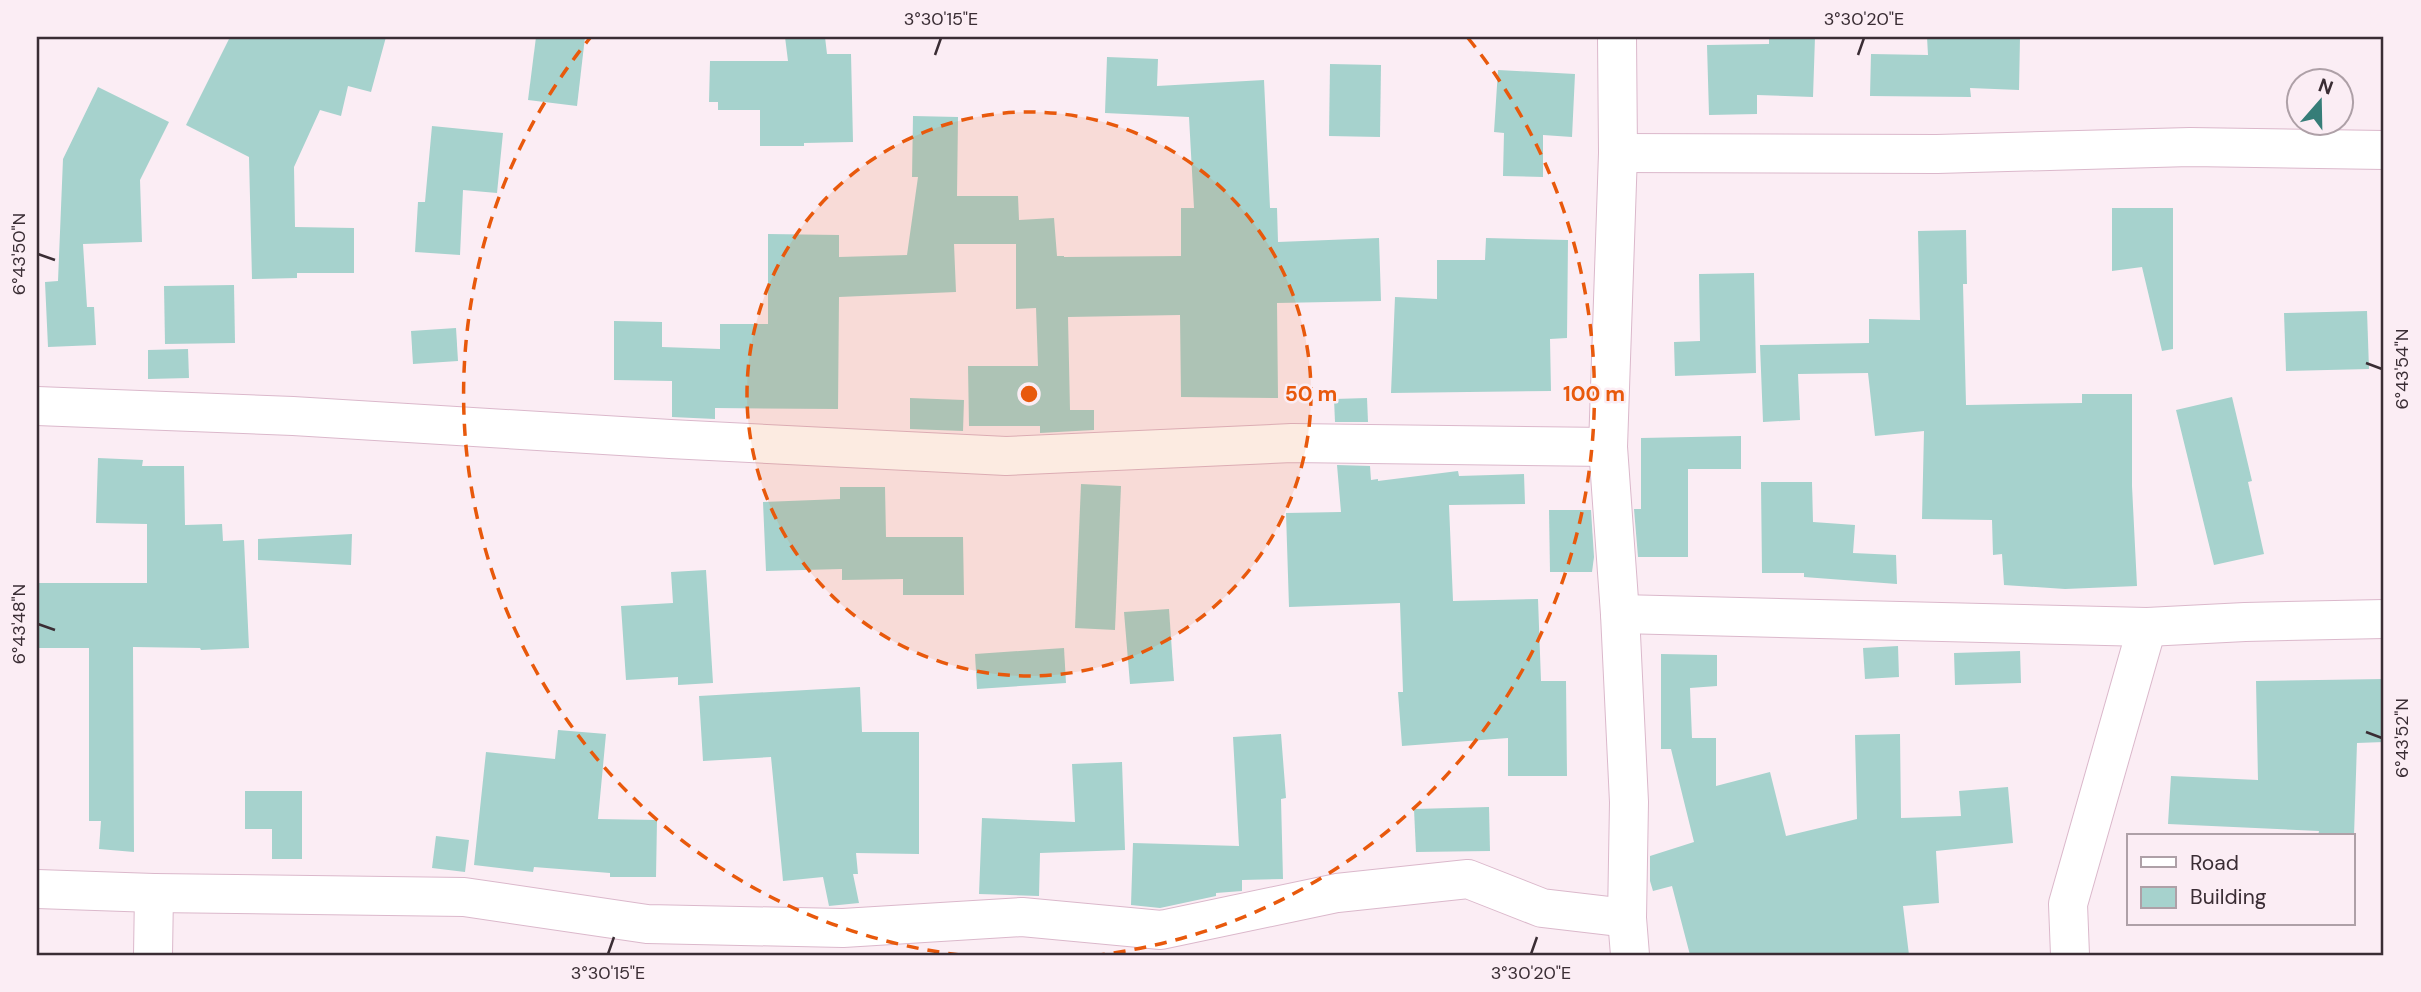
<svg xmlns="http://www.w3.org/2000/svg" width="2421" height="992" viewBox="0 0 2421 992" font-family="'DM Sans',sans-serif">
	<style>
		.building { fill: #a6d2cd }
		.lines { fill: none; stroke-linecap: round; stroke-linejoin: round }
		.minor-casing { stroke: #dbb8cb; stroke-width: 40 }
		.minor { stroke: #fff; stroke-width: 38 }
		.ticks { fill: none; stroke: #3a2d34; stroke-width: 2.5 }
		.ring { fill: none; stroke: #e8590c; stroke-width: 3.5; stroke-dasharray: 12 9 }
		.centre { fill: #e8590c; stroke: #fbedf4; stroke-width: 3.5 }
		.ring-label { font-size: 21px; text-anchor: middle; font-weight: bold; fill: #e8590c; stroke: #fbedf4; stroke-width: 5; stroke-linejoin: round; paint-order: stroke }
		.neatline { fill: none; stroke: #3a2d34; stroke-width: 2.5 }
		.ticks-label { font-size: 18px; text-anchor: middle; fill: #3a2d34 }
	</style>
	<rect width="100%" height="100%" fill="#fbedf4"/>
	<g class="building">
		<path d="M 230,37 L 386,37 L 371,92 L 348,86 L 341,116 L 320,110 L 294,167 L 295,227 L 354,228 L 354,273 L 297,273 L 297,278 L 252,279 L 249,157 L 186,125 Z"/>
		<path d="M 536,37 L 585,37 L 577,106 L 528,100 Z"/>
		<path d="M 785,37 L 825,37 L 827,54 L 851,54 L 853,142 L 804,143 L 804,146 L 760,146 L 760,110 L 718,110 L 718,102 L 709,102 L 710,61 L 788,61 Z"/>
		<path d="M 1769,37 L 1815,37 L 1813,97 L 1757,95 L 1757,114 L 1709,115 L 1707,45 L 1769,44 Z"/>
		<path d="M 1927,37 L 2020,37 L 2019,90 L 1970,88 L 1971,97 L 1870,96 L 1871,54 L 1928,55 Z"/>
		<path d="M 1107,57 L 1158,59 L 1157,86 L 1264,80 L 1270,208 L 1277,208 L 1278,242 L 1379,238 L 1381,301 L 1277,303 L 1278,398 L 1181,397 L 1180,315 L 1068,317 L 1070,410 L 1094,410 L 1094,430 L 1040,433 L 1040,426 L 969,426 L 968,366 L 1038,366 L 1036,308 L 1016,309 L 1016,244 L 954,244 L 956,292 L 839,297 L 838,409 L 715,408 L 715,419 L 672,417 L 672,381 L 614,380 L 614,321 L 662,322 L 662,347 L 720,349 L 720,324 L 768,324 L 768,234 L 839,235 L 839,257 L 907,255 L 918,177 L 912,177 L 913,116 L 958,117 L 957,196 L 1018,196 L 1019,220 L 1054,218 L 1057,256 L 1064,256 L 1064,257 L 1181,256 L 1181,208 L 1194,208 L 1189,117 L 1105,113 Z"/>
		<path d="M 1330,64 L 1381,65 L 1380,137 L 1329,136 Z"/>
		<path d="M 1498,70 L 1575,74 L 1572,137 L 1543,135 L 1543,177 L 1503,176 L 1504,133 L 1494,132 Z"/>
		<path d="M 98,87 L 169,122 L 140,180 L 142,242 L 83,244 L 87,307 L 94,307 L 96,345 L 48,347 L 45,282 L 58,281 L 63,159 Z"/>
		<path d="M 432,126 L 503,133 L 497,193 L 463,190 L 460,255 L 415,252 L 418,202 L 425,202 Z"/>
		<path d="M 2112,208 L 2173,208 L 2173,349 L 2162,351 L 2142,267 L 2112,271 Z"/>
		<path d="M 1966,230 L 1967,284 L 1963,284 L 1966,405 L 2082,403 L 2082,394 L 2132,394 L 2132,486 L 2137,586 L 2065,589 L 2004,585 L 2002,554 L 1993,555 L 1992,520 L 1922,519 L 1924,431 L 1875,436 L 1868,373 L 1798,374 L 1800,420 L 1763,422 L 1760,345 L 1869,343 L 1869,319 L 1920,320 L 1918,231 Z"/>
		<path d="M 1486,238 L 1568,240 L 1567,338 L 1550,339 L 1551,391 L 1391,393 L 1395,297 L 1437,299 L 1437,260 L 1485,260 Z"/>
		<path d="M 1754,273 L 1756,373 L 1675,376 L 1674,342 L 1700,341 L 1699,274 Z"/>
		<path d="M 234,285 L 235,343 L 165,344 L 164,286 Z"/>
		<path d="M 2367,311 L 2369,369 L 2286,371 L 2284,313 Z"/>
		<path d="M 456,328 L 458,361 L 413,364 L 411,331 Z"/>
		<path d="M 188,349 L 189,378 L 148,379 L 148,350 Z"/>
		<path d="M 2232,397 L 2252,481 L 2248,482 L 2264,554 L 2214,565 L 2176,410 Z"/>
		<path d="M 910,398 L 964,400 L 963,431 L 910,429 Z"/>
		<path d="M 1367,398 L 1368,422 L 1335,422 L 1334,399 Z"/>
		<path d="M 1741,436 L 1741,469 L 1688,469 L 1688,557 L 1638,557 L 1634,509 L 1641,509 L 1641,438 Z"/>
		<path d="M 98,458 L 143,460 L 142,466 L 184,466 L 185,525 L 222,524 L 223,541 L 244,540 L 249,648 L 201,650 L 200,648 L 133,647 L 134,852 L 99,849 L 101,821 L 89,821 L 89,648 L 37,648 L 37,583 L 147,583 L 147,524 L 96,523 Z"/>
		<path d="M 1337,465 L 1370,466 L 1371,480 L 1378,479 L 1378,481 L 1458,471 L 1459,476 L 1524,474 L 1525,504 L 1449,505 L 1453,601 L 1538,599 L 1541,681 L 1566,681 L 1567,776 L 1508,776 L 1508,738 L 1402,746 L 1398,692 L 1403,692 L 1400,603 L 1289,607 L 1286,513 L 1341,512 Z"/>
		<path d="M 1761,482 L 1812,482 L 1813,522 L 1855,525 L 1853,553 L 1896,555 L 1897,584 L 1804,577 L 1804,573 L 1762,573 Z"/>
		<path d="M 1081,484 L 1121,486 L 1115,630 L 1075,628 Z"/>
		<path d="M 840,487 L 885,487 L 886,537 L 963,537 L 964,595 L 903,595 L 903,579 L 842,580 L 842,569 L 766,571 L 763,502 L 840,499 Z"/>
		<path d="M 1549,510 L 1591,510 L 1594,557 L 1592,572 L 1550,572 Z"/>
		<path d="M 352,534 L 351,565 L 258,560 L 258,539 Z"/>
		<path d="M 706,570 L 713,683 L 678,685 L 678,677 L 626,680 L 621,606 L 673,603 L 671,572 Z"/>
		<path d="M 1169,609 L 1174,681 L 1130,684 L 1124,612 Z"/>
		<path d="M 1898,646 L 1899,677 L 1865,679 L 1863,648 Z"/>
		<path d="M 1064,648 L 1066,683 L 977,689 L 975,654 Z"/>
		<path d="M 2020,651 L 2021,683 L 1955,685 L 1954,653 Z"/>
		<path d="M 1661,654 L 1717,655 L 1717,686 L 1690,688 L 1692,738 L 1716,738 L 1716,786 L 1770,772 L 1786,836 L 1857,819 L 1855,735 L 1900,734 L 1901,818 L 1961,816 L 1959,791 L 2008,787 L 2013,843 L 1936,851 L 1939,903 L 1903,906 L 1909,955 L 1690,955 L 1672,886 L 1653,891 L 1650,881 L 1650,856 L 1694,842 L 1671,749 L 1661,749 Z"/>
		<path d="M 2384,679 L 2384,742 L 2357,743 L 2354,836 L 2318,836 L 2319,831 L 2168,824 L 2171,776 L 2258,780 L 2256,681 Z"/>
		<path d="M 860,687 L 862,732 L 919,732 L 919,854 L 856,853 L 858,874 L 853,874 L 859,903 L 829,906 L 823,877 L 783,881 L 771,757 L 703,761 L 699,696 Z"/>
		<path d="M 558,730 L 606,734 L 598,819 L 657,820 L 656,877 L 610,877 L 610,873 L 534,867 L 533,872 L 474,865 L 486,752 L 555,759 Z"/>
		<path d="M 1281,734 L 1286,798 L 1281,799 L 1283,879 L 1242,880 L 1242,891 L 1216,893 L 1216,896 L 1160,908 L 1131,905 L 1133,843 L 1239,846 L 1233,737 Z"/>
		<path d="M 1122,762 L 1125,850 L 1040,853 L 1039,896 L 979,894 L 982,818 L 1075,822 L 1072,764 Z"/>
		<path d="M 245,791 L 302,791 L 302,859 L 272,859 L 272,829 L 245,829 Z"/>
		<path d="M 1489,807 L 1490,851 L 1416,852 L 1414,809 Z"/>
		<path d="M 436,836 L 469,840 L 465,872 L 432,868 Z"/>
	</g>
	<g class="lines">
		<defs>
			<g id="minor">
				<path d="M 1617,37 L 1618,153 L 1608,447 L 1620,614 L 1629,802 L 1627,918 L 1630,955"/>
				<path d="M 1618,153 L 1937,154 L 2190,147 L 2384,150"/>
				<path d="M 37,406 L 293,416 L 670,439 L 1006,456 L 1292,443 L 1608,447"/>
				<path d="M 1620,614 L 2147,627 L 2245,622 L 2384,619"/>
				<path d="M 37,889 L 154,893 L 464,897 L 647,924 L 843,928 L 1022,917 L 1161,930 L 1337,893 L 1468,879 L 1542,908 L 1627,918"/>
				<path d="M 153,955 L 154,893"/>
				<path d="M 2070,955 L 2068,904 L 2147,627"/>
			</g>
		</defs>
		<use href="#minor" class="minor-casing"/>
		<use href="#minor" class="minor"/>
	</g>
	<path class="ticks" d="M 935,55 L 941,38M 1858,55 L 1864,38M 38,254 L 55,260M 2366,363 L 2382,369M 38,624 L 55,630M 2366,732 L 2382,738M 608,954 L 614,937M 1531,954 L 1537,937"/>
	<circle cx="1029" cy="394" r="282" fill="#e8590c" fill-opacity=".12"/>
	<g class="ring">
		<circle cx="1029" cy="394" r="282"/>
		<path d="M960 955A565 565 0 0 1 590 38M1468 38A565 565 0 0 1 1098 955"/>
	</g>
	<circle cx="1029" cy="394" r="10" class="centre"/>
	<g class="ring-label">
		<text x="1311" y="401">50 m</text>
		<text x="1594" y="401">100 m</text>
	</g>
	<rect width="2421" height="992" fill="none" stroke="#fbedf4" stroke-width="77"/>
	<rect x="2127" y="834" width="228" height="91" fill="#fbedf4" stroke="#aea0a7" stroke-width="2"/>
	<rect x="2141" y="857" width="35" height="10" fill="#ffffff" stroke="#aea0a7" stroke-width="2"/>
	<text x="2190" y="870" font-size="21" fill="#3a2d34">Road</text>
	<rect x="2141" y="887" width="35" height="21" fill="#a6d2cd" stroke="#aea0a7" stroke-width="2"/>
	<text x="2190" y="904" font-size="21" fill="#3a2d34">Building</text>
	<g transform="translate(2320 102) rotate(20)"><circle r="33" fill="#fbedf4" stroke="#aea0a7" stroke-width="2"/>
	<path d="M0-5L12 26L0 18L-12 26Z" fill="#367d78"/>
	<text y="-10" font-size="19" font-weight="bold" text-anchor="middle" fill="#3a2d34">N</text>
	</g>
	<rect x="38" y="38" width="2344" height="916" class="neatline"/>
	<g class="ticks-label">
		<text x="941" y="25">3°30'15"E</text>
		<text x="1864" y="25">3°30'20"E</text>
		<text transform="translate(19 254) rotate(-90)" y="6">6°43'50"N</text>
		<text transform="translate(2402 369) rotate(-90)" y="6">6°43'54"N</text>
		<text transform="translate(19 624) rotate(-90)" y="6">6°43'48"N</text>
		<text transform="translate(2402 738) rotate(-90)" y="6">6°43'52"N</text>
		<text x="608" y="979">3°30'15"E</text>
		<text x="1531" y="979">3°30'20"E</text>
	</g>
</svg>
